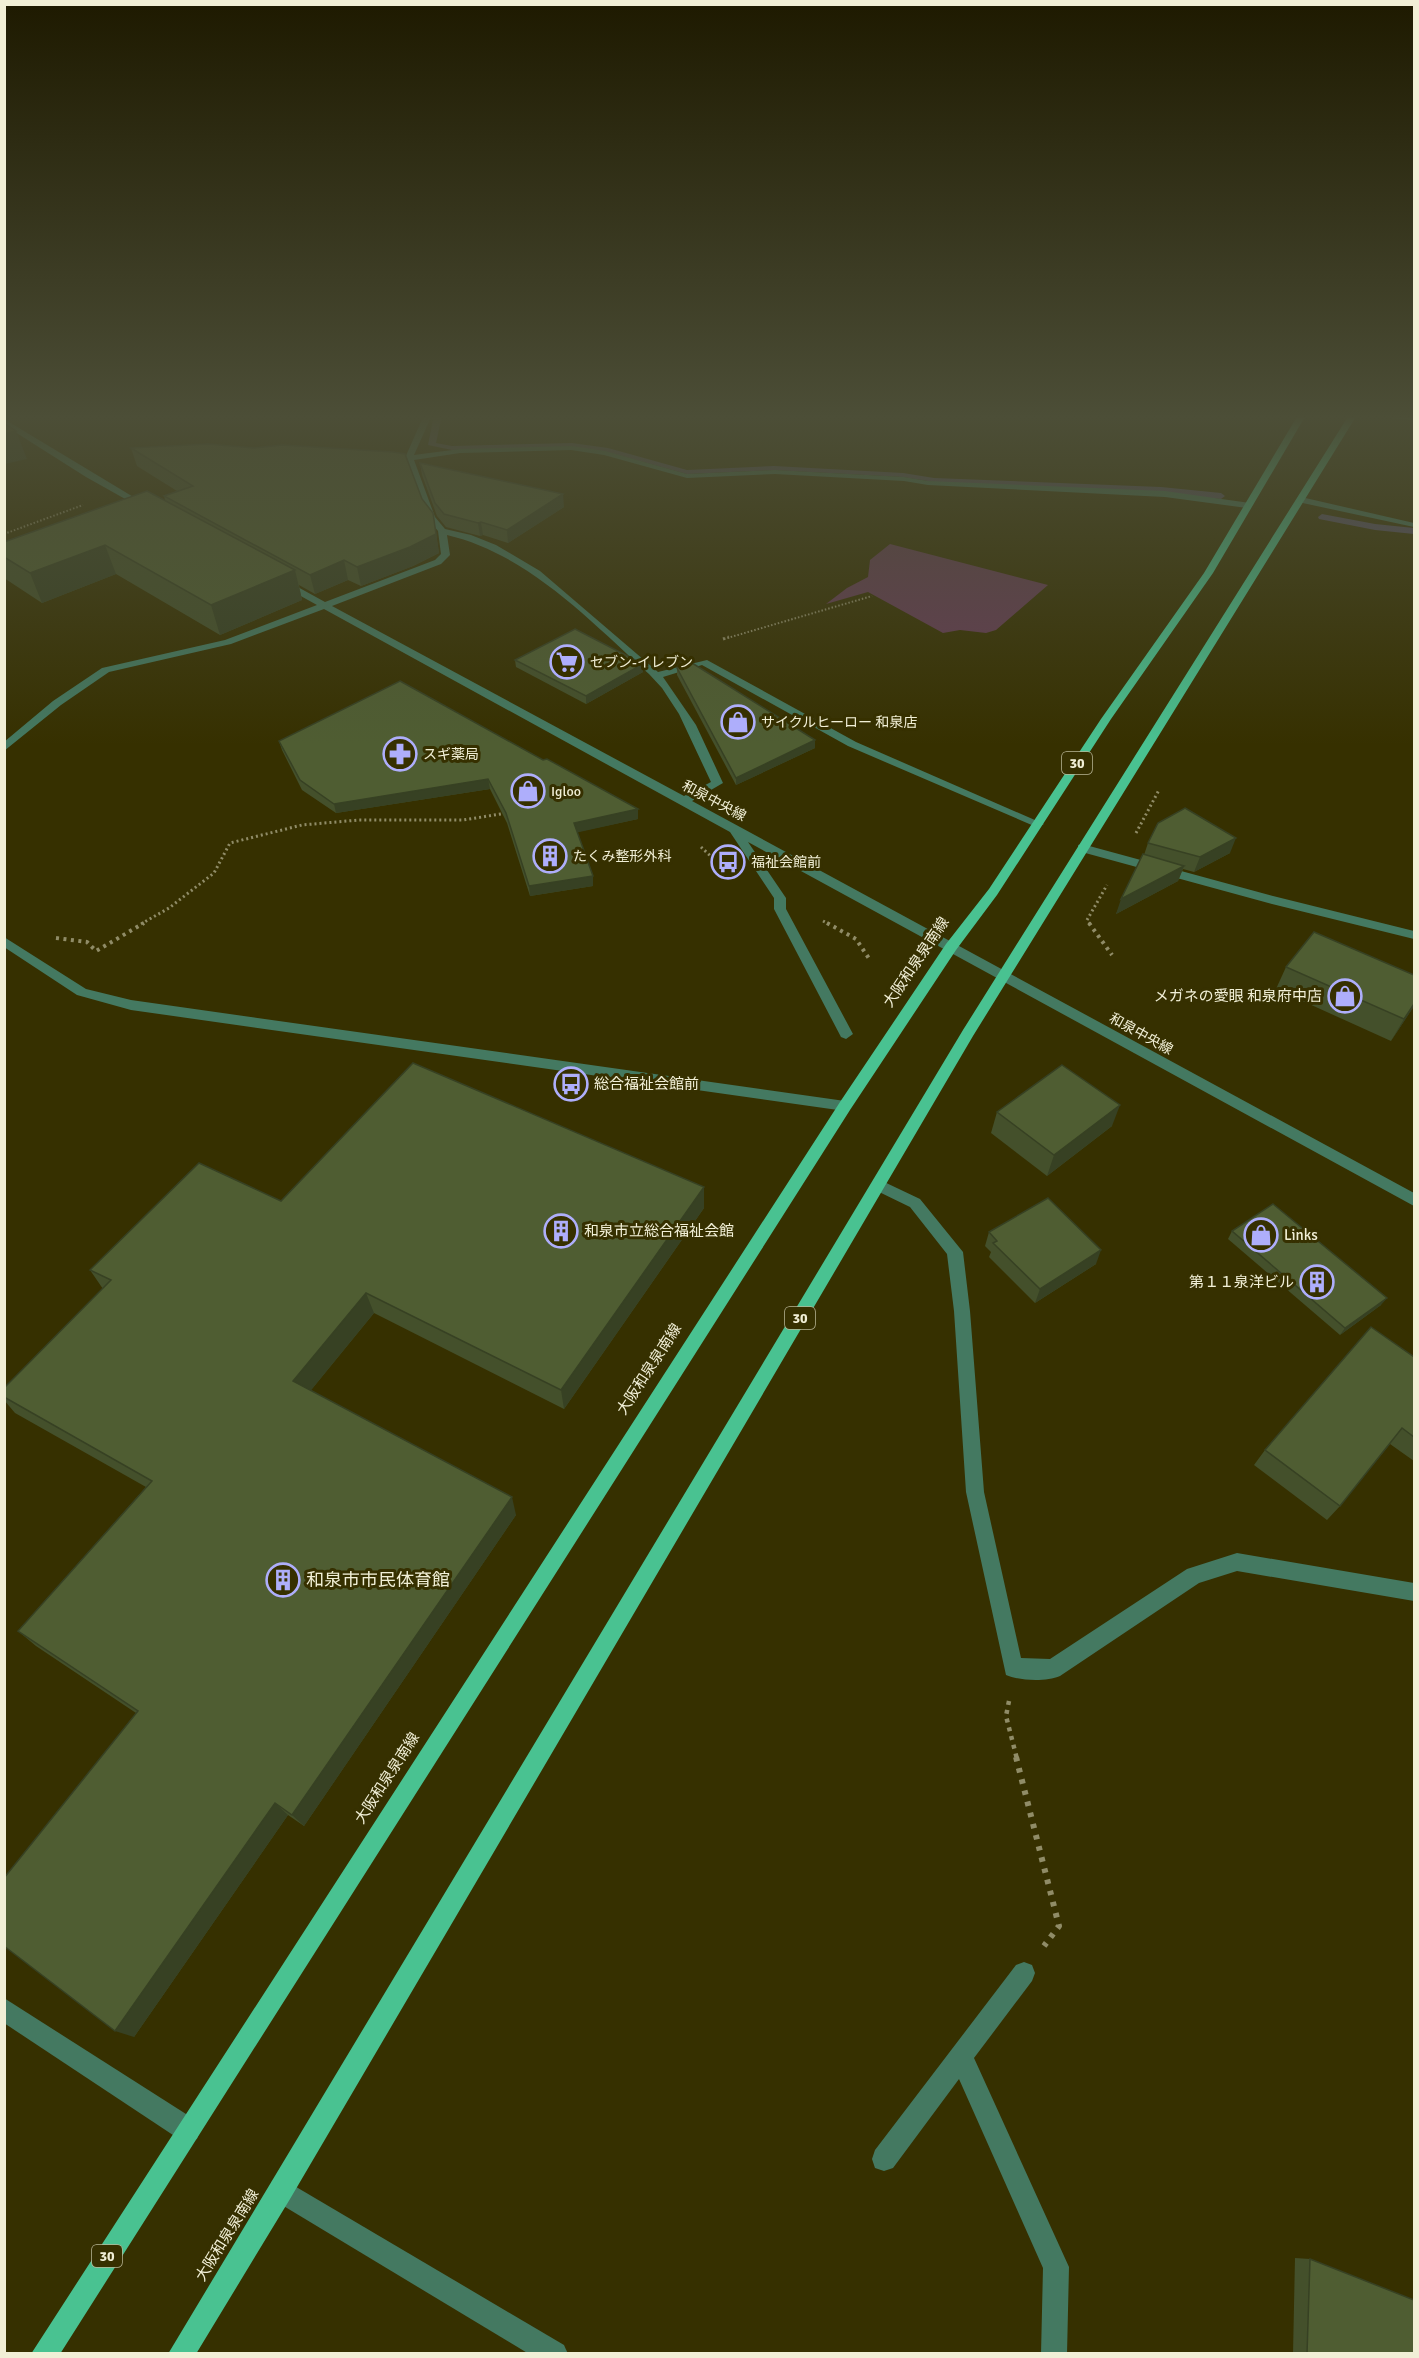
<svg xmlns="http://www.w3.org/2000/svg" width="1419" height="2358" viewBox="0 0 1419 2358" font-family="Signika,'Noto Sans JP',sans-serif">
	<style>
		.green { fill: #653c55 }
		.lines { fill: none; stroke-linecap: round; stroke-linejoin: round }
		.stream { fill: #57506d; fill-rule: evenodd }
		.path-far4 { stroke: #908c67; stroke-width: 2; stroke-dasharray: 1.5 2; stroke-linecap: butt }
		.path-far3 { stroke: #908c67; stroke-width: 3; stroke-dasharray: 2 3; stroke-linecap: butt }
		.path-far2 { stroke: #908c67; stroke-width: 4; stroke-dasharray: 3 4.5; stroke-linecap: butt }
		.path-far1 { stroke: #908c67; stroke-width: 4.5; stroke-dasharray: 4 5; stroke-linecap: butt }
		.path { stroke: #908c67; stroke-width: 6; stroke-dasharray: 4.5 7; stroke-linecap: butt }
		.minor { fill: #447961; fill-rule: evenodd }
		.major { fill: #49c291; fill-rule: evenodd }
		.highway { fill: #45dfa4; fill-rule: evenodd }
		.wall { fill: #44502b }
		.shaded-wall { fill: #374123 }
		.building { fill: #4f5d32; stroke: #374123; stroke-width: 1.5 }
		.labels { text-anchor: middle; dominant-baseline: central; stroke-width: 6; stroke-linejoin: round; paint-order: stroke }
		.far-poi-label { font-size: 14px; fill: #f1efd6; stroke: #363000; text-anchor: start }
		.shield { fill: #363000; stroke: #b9b696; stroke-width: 1.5 }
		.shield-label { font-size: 14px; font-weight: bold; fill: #f1efd6 }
		.far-street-label { font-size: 14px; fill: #f1efd6; stroke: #363000 }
		.street-label { font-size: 15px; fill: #f1efd6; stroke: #363000 }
		.poi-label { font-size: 15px; fill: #f1efd6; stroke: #363000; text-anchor: start }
		.near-poi-label { font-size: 18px; fill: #f1efd6; stroke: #363000; text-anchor: start }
	</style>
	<rect width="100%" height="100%" fill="#363000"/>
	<path class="green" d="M 890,544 L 1048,585 L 996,630 L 986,633 L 960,630 L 943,633 L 868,592 L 826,604 L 847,588 L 868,577 L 870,560 Z"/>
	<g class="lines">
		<g class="stream">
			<path d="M 434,415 L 442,415 L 436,443 L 452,446 L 572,443 L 608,448 L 687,470 L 774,466 L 903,473 L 934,478 L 1161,487 L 1221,493 L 1225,496 L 1221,499 L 1161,493 L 934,482 L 903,477 L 774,470 L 687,474 L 607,452 L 572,447 L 452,450 L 428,445 Z"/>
			<path d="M 1322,514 L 1375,524 L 1414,528 L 1414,534 L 1375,530 L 1319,519 L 1318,517 Z"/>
		</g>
		<g class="path-far4">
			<path d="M 4,534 L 83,505"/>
			<path d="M 724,639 L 872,596"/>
		</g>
		<g class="path-far3">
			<path d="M 723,639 L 729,637"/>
			<path d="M 1136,833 L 1159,790"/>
			<path d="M 701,847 L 719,864"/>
			<path d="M 823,921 L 829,924"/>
			<path d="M 141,924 L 169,908 L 214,873 L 230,843 L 302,825 L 359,820 L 463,820 L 507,813"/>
			<path d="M 1090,924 L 1087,920 L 1107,885"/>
		</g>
		<g class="path-far2">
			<path d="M 827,923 L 856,939 L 870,960"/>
			<path d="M 1089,923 L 1112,955"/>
			<path d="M 56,938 L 87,942 L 96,951 L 144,923"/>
		</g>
		<path class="path-far1" d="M 1009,1701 L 1006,1716 L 1017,1759"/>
		<path class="path" d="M 1016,1757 L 1059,1926 L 1044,1946"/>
		<g class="minor">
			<path d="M 424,415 L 432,415 L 414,455 L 460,449 L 571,446 L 605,451 L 687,474 L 775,470 L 904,477 L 928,481 L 1165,491 L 1250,503 L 1251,505 L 1247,508 L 1165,497 L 928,485 L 904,481 L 775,474 L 687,478 L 604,455 L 571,450 L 460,453 L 414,460 L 435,517 L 445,529 L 471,535 L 496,545 L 540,571 L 658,672 L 707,660 L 856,742 L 1044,824 L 1038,827 L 1034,826 L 848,746 L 702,665 L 663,677 L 696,725 L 723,783 L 692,801 L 1414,1193 L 1414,1206 L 748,842 L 786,898 L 786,909 L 853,1034 L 846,1039 L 841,1037 L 774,909 L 774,898 L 730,832 L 324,609 L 231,644 L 109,672 L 61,705 L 4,751 L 4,742 L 53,701 L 102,668 L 225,640 L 317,605 L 279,584 L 279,580 L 285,580 L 325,602 L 435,560 L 441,554 L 438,531 L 427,517 L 405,458 ZM 447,535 C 528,554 590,621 649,674 L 662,688 L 679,714 L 711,782 L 684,796 L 332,606 L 441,564 L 450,555 Z"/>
			<path d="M 4,419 L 150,507 L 143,509 L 86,477 L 4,425 Z"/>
			<path d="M 1301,497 L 1414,523 L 1414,527 L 1298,502 L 1298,498 Z"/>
			<path d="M 1082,844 L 1273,896 L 1414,931 L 1414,939 L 1272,904 L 1078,851 L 1078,845 Z"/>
			<path d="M 4,937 L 86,989 L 131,1000 L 845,1101 L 852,1106 L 845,1111 L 131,1010 L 77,995 L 4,947 Z"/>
			<path d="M 880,1180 L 920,1199 L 963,1252 L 970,1311 L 984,1492 L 1021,1658 L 1050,1659 L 1187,1569 L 1237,1553 L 1414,1583 L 1414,1601 L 1237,1571 L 1199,1583 L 1060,1676 C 1046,1682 1020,1681 1006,1675 L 966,1492 L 954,1311 L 947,1254 L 910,1207 L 875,1190 L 872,1186 L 875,1182 Z"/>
			<path d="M 1024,1962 L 1032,1965 L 1035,1973 L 1032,1981 L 974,2058 L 1069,2267 L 1067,2354 L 1041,2354 L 1043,2268 L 959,2079 L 893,2168 L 884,2171 L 875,2168 L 872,2159 L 875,2150 L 1016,1965 Z"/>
			<path d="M 4,1998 L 197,2121 L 200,2130 L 197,2139 L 188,2142 L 179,2139 L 4,2023 Z"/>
			<path d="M 281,2178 L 564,2345 L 568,2354 L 529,2354 L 272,2199 L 269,2190 L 272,2181 Z"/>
		</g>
		<g class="major">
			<path d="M 1298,415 L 1306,415 L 1213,573 L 1111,719 L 997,895 L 956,950 L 850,1110 L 60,2354 L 31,2354 L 840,1102 L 946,944 L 989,889 L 1101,719 L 1204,573 Z"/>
			<path d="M 1349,415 L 1357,415 L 973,1036 L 290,2199 L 196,2354 L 168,2354 L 963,1030 Z"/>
		</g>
		<path class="highway" d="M 1385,415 L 1414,415 L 1414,420 L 1390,418 Z"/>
	</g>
	<g class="wall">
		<path d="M 131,448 L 422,499 L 433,513 L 439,553 L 413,566 L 361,586 L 348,580 L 315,594 L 299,585 L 302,600 L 220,635 L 116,574 L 42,603 L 4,578 L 4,542 L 165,500 L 164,496 L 177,491 L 137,466 Z"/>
		<path d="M 420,463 L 564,507 L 508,543 L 483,535 L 480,536 L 446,527 L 437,516 L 422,475 Z"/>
		<path d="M 515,660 L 643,672 L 586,704 L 516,667 Z"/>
		<path d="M 677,668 L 815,748 L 736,785 L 677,675 Z"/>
		<path d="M 279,741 L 543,760 L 638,819 L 577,832 L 593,876 L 593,886 L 530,896 L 507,823 L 490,789 L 336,813 L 302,790 L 282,750 Z"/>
		<path d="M 1148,843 L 1230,853 L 1194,872 L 1183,869 L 1178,881 L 1116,914 L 1144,855 Z"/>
		<path d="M 1286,967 L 1414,975 L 1414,1006 L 1391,1041 L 1276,989 Z"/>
		<path d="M 997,1112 L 1112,1126 L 1047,1176 L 991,1133 Z"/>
		<path d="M 704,1187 L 704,1208 L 564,1409 L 374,1313 L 311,1390 L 516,1515 L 304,1826 L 288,1815 L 134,2037 L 136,1713 L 36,1646 L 18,1631 L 146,1487 L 15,1413 L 4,1400 L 4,1388 L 103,1289 L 90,1270 L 281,1201 Z"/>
		<path d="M 1232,1231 L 1381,1305 L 1340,1335 L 1228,1239 Z"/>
		<path d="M 989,1232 L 1096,1264 L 1035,1303 L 989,1257 L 991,1252 L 985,1246 Z"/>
		<path d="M 1414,1357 L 1414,1461 L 1390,1444 L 1340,1506 L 1327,1520 L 1254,1465 L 1265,1450 Z"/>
		<path d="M 1295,2258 L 1310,2259 L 1414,2354 L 1293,2354 Z"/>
	</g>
	<g class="shaded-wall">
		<path d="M 16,431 L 27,459 L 4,464 L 4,434 Z"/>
		<path d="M 563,494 L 564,507 L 508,543 L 507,530 Z"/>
		<path d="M 433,513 L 439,553 L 413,566 L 361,586 L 357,567 Z"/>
		<path d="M 481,522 L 483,535 L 480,536 L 478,523 Z"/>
		<path d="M 105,545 L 116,574 L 42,603 L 30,573 Z"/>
		<path d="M 344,560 L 348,580 L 315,594 L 310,575 Z"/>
		<path d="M 295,570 L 302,600 L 220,635 L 211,605 Z"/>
		<path d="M 643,664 L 643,672 L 586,704 L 586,696 Z"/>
		<path d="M 815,740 L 815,748 L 736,785 L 736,778 Z"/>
		<path d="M 488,779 L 490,789 L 336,813 L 334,804 Z"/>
		<path d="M 638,809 L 638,819 L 575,833 L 574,823 Z"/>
		<path d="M 1236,838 L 1230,853 L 1194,872 L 1200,857 Z"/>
		<path d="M 1184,866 L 1178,881 L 1116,914 L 1121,899 Z"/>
		<path d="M 593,876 L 593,886 L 530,896 L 529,886 Z"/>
		<path d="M 1414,1004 L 1414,1006 L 1391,1041 L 1404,1019 Z"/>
		<path d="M 1120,1105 L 1112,1126 L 1047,1176 L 1054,1155 Z"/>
		<path d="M 704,1187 L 704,1208 L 564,1409 L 561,1390 Z"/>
		<path d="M 1101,1250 L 1096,1264 L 1035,1303 L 1040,1289 Z"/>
		<path d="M 366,1293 L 374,1313 L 303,1400 L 293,1381 Z"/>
		<path d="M 1387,1298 L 1381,1305 L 1340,1335 L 1345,1328 Z"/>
		<path d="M 512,1497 L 516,1515 L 304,1826 L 292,1815 Z"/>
		<path d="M 275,1803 L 288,1815 L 134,2037 L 115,2031 Z"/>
	</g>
	<g class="building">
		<path d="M 4,423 L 16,431 L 4,434 Z"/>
		<path d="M 208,444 L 254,448 L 282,445 L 393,452 L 405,454 L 422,499 L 433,513 L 436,534 L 410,547 L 357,567 L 344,560 L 310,575 L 164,496 L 193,486 L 131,448 Z"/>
		<path d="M 420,463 L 563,494 L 507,530 L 481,522 L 478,523 L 444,514 L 435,503 Z"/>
		<path d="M 147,491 L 295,570 L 211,605 L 105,545 L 30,573 L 4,557 L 4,542 Z"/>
		<path d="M 575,629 L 643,664 L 586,696 L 515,660 Z"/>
		<path d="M 692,663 L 815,740 L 736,778 L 677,668 Z"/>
		<path d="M 400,681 L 543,760 L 547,759 L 638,809 L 574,823 L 593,876 L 529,886 L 506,813 L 488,779 L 334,804 L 300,780 L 279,741 Z"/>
		<path d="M 1185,808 L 1236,838 L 1200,857 L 1148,843 L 1158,823 Z"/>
		<path d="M 1143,854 L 1184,866 L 1121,899 Z"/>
		<path d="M 1314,932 L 1414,975 L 1414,1004 L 1404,1019 L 1286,967 Z"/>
		<path d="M 413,1063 L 704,1187 L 561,1390 L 366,1293 L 293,1381 L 512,1497 L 292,1815 L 275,1803 L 115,2031 L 4,1946 L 4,1878 L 138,1711 L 18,1631 L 152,1481 L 4,1397 L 4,1388 L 111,1280 L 90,1270 L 199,1163 L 281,1201 Z"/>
		<path d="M 1062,1065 L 1120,1105 L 1054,1155 L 997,1112 Z"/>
		<path d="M 1048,1198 L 1101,1250 L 1040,1289 L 993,1243 L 997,1241 L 989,1232 Z"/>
		<path d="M 1273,1204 L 1387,1298 L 1345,1328 L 1232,1231 Z"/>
		<path d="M 1371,1327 L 1414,1357 L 1414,1437 L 1402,1428 L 1340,1506 L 1265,1450 Z"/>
		<path d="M 1310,2259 L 1414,2300 L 1414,2354 L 1307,2354 Z"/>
	</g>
	<linearGradient id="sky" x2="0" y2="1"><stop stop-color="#1e1a00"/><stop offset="0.56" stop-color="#4c4e37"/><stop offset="1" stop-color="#4c4e37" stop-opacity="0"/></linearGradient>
	<rect width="1419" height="745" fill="url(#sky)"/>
	<defs>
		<symbol id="supermarket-ring" viewBox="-11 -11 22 22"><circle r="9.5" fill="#363000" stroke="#aeaefb" stroke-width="1.5"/><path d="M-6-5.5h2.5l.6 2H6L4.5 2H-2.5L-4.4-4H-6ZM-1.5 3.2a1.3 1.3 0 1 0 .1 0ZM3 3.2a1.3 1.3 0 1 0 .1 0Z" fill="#aeaefb"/></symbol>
		<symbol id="shop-ring" viewBox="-11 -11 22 22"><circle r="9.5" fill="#363000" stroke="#aeaefb" stroke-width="1.5"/><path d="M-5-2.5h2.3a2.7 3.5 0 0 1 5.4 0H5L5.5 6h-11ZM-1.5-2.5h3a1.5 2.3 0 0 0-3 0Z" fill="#aeaefb"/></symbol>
		<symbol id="pharmacy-ring" viewBox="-11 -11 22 22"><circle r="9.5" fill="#363000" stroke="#aeaefb" stroke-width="1.5"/><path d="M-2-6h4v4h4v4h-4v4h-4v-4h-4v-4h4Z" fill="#aeaefb"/></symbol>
		<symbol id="building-ring" viewBox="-11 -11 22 22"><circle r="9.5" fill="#363000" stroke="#aeaefb" stroke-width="1.5"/><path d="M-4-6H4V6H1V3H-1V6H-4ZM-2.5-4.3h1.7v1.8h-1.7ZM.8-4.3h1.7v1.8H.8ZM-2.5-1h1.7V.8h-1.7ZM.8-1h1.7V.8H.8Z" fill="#aeaefb"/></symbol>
		<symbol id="bus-ring" viewBox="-11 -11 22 22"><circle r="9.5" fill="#363000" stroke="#aeaefb" stroke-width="1.5"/><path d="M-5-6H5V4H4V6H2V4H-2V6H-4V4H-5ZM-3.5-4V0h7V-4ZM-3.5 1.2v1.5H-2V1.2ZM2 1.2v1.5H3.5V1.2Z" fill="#aeaefb"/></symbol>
	</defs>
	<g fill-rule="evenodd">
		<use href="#supermarket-ring" x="548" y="643" width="38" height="38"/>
		<use href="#shop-ring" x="719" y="703" width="38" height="38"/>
		<use href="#pharmacy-ring" x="381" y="735" width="38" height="38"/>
		<use href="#shop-ring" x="509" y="772" width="38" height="38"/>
		<use href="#building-ring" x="531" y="837" width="38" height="38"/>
		<use href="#bus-ring" x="709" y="843" width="38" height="38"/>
		<use href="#shop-ring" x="1326" y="977" width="38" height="38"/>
		<use href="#bus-ring" x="552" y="1065" width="38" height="38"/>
		<use href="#building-ring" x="542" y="1212" width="38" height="38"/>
		<use href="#shop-ring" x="1242" y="1216" width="38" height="38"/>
		<use href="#building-ring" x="1298" y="1263" width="38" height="38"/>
		<use href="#building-ring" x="264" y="1561" width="38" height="38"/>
	</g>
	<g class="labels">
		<g class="far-poi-label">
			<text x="590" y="662">セブン-イレブン</text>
			<text x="761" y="722">サイクルヒーロー 和泉店</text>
			<text x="423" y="754">スギ薬局</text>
			<text x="551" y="791">Igloo</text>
			<text x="573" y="856">たくみ整形外科</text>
			<text x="751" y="862">福祉会館前</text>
		</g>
		<g class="shield">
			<rect x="1062" y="752" width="30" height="22" rx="4.5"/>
			<rect x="785" y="1307" width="30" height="22" rx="4.5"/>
			<rect x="92" y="2245" width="30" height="22" rx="4.5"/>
		</g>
		<g class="shield-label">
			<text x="1077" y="763">30</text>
			<text x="800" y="1318">30</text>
			<text x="107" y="2256">30</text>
		</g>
		<g class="far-street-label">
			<text transform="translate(714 801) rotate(28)">和泉中央線</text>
			<text transform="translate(1141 1034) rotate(29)">和泉中央線</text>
		</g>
		<g class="street-label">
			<text transform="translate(916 962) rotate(-56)">大阪和泉泉南線</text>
			<text transform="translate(649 1369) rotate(-57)">大阪和泉泉南線</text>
			<text transform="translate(387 1778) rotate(-57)">大阪和泉泉南線</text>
			<text transform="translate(227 2235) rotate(-58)">大阪和泉泉南線</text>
		</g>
		<g class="poi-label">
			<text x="1322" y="996" text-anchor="end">メガネの愛眼 和泉府中店</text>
			<text x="594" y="1084">総合福祉会館前</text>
			<text x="584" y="1231">和泉市立総合福祉会館</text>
			<text x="1284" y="1235">Links</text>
			<text x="1294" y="1282" text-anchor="end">第１１泉洋ビル</text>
		</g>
		<g class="near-poi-label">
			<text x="306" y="1580">和泉市市民体育館</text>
		</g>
	</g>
	<rect width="1419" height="2358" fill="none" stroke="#f1efd6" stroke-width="12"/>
</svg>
